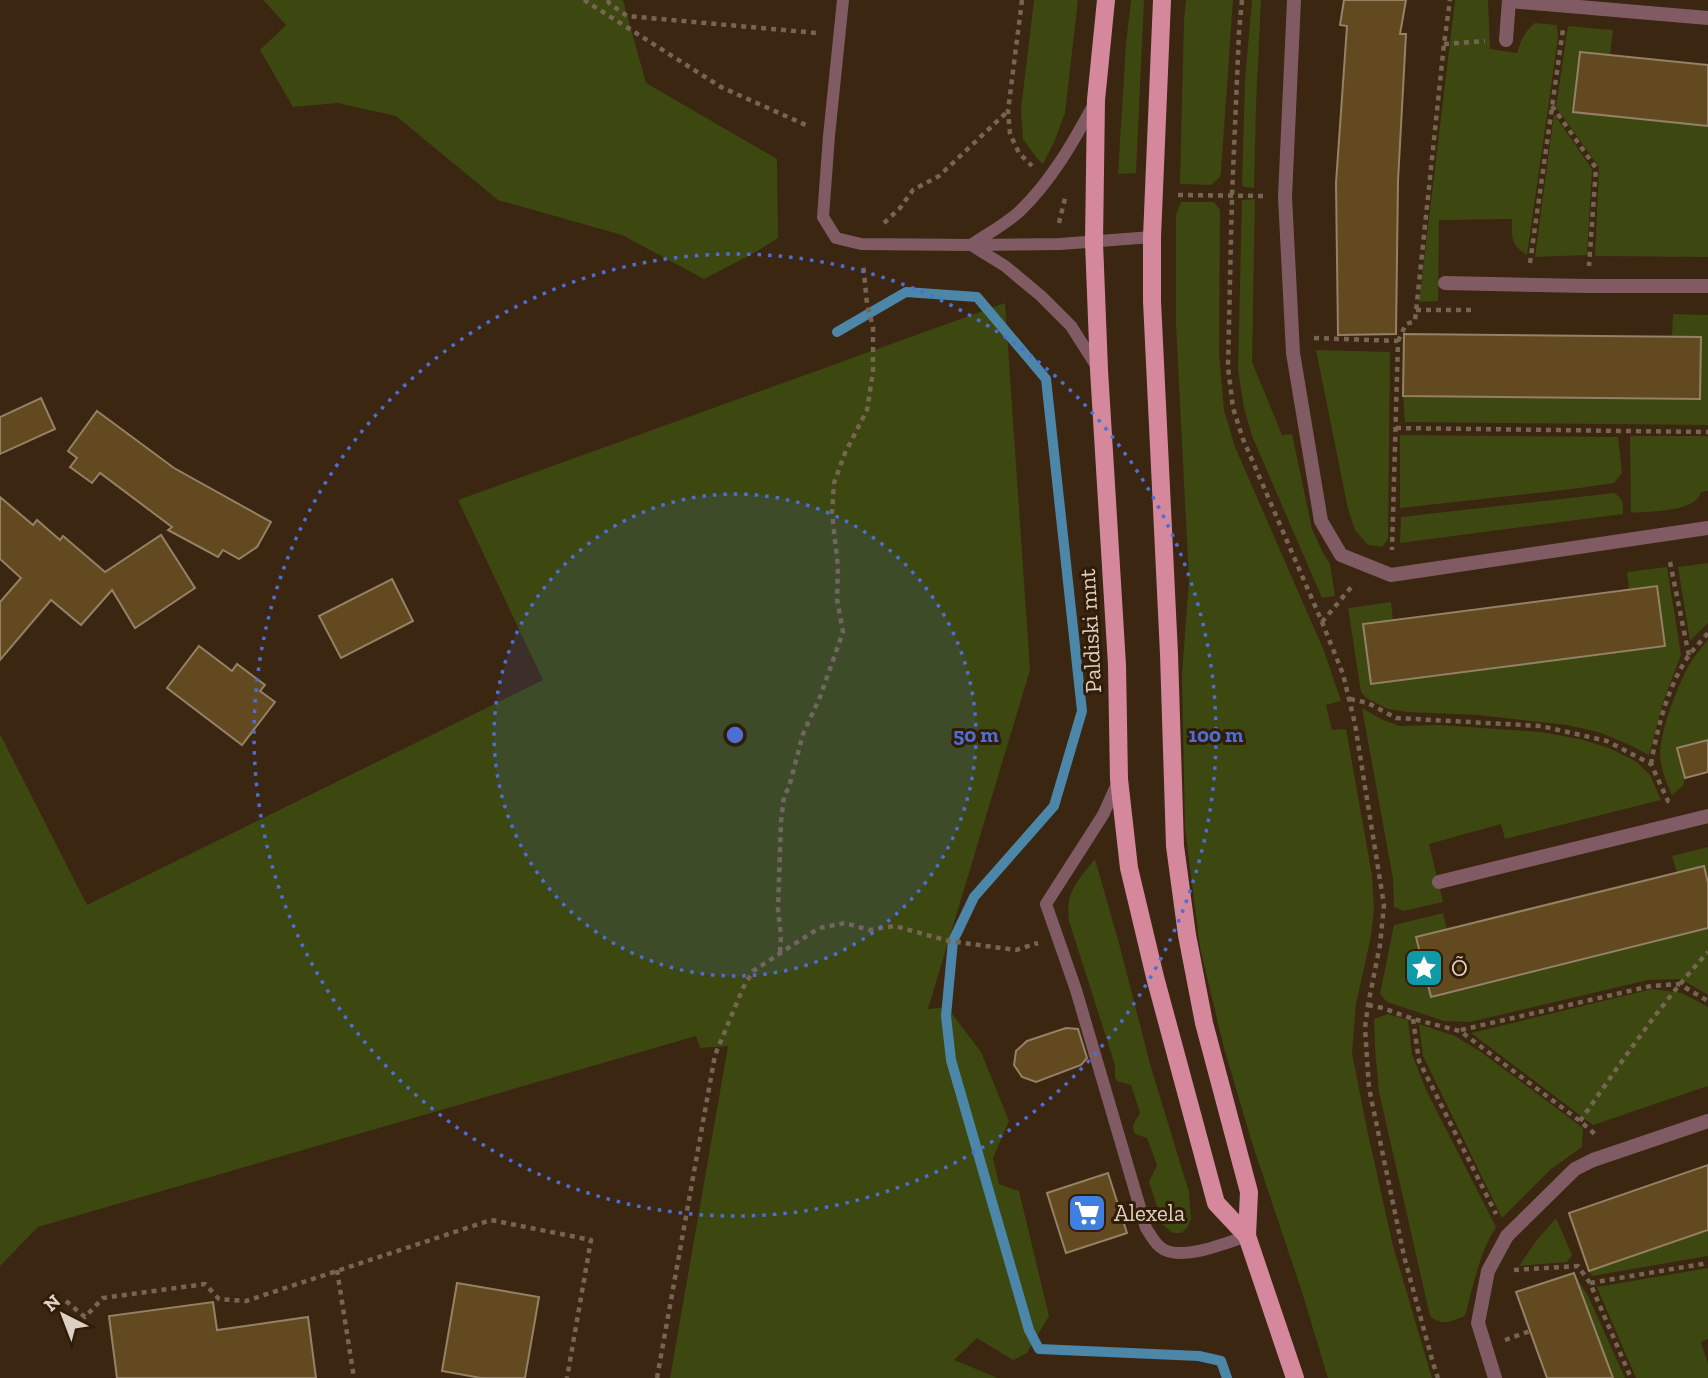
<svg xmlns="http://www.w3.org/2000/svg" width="1708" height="1378" viewBox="0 0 1708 1378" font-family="'Zilla Slab',serif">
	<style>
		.green { fill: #3d4710 }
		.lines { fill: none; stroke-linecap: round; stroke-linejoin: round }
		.stream { stroke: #4c87a9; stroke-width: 10 }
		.building { fill: #63491f; stroke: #948166; stroke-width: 2 }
		.path { stroke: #776553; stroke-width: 4.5; stroke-dasharray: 5 5; stroke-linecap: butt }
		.lane { stroke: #805b64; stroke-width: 12 }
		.street { stroke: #805b64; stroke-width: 14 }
		.primary { stroke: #d5889c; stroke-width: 18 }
		.ring { fill: none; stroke: #4d6ed3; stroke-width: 3.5; stroke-dasharray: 3.5 7 }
		.labels { text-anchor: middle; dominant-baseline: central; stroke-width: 6; stroke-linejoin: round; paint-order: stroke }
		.street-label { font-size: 23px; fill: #ded0c4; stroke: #301c07 }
		.poi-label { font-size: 23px; fill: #ded0c4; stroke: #301c07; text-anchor: start }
		.centre { fill: #4d6ed3; stroke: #301c07; stroke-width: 3.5 }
		.ring-label { font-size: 21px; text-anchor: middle; font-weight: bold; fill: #4d6ed3; stroke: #301c07; stroke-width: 6; stroke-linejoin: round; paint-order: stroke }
	</style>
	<rect width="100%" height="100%" fill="#3b2611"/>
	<g class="green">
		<path d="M 263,0 L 623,0 L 646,83 L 777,159 L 778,238 L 754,253 L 704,279 L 622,235 L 498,200 L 396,116 L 338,103 L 293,107 L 260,50 L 286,25 Z"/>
		<path d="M 1034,0 L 1078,0 L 1065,113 L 1054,142 L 1043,164 L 1036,157 L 1023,139 L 1021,109 Z"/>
		<path d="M 1131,0 L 1144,0 L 1136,173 L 1118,174 L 1126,44 Z"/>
		<path d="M 1186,0 L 1233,0 L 1221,171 L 1220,177 L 1211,185 L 1180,184 L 1184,20 Z"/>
		<path d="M 1252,0 L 1261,0 L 1256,105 L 1254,188 L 1244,187 L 1242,185 L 1245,80 Z"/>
		<path d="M 1455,0 L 1488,0 L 1490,49 L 1517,53 C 1521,40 1524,32 1535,23 L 1557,25 L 1558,38 L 1527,255 C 1510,244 1512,238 1512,219 L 1439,220 L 1438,301 L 1419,302 Z"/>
		<path d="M 1568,26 L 1613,30 L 1610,55 L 1580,52 L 1574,112 L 1708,126 L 1708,257 L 1595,256 L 1599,167 L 1556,107 Z"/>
		<path d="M 1554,114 L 1592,169 L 1587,255 L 1535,257 Z"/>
		<path d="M 1255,199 L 1252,362 L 1282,435 L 1292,434 L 1312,529 L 1323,553 L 1330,564 L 1335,596 L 1322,598 L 1252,436 L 1244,408 L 1238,370 L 1242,200 Z"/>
		<path d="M 1181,202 L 1214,202 L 1220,210 L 1219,354 L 1224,410 L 1235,447 L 1324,651 L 1341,701 L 1326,705 L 1332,730 L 1346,729 L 1372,875 L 1374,910 L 1371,936 L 1356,1004 L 1352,1053 L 1367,1129 L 1393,1246 L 1432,1378 L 1328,1378 L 1301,1289 L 1253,1146 L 1224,1048 L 1200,948 L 1185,827 L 1182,674 L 1189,580 L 1176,325 L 1176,215 Z"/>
		<path d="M 1005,303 L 1030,670 L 928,1009 L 947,1007 L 981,1052 L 1009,1121 L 993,1158 L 999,1184 L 1019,1191 L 1049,1316 L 1027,1353 L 1013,1360 L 977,1338 L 954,1360 L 998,1378 L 670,1378 L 728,1046 L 700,1048 L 696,1036 L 38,1227 L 0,1266 L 0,734 L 87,905 L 543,680 L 458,500 Z"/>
		<path d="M 1673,314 L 1708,315 L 1708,425 L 1405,422 L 1403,396 L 1700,399 L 1701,338 L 1672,337 Z"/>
		<path d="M 1316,350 L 1390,352 L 1388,539 L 1382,547 L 1368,545 L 1355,530 L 1348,509 Z"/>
		<path d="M 1400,435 L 1618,437 L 1622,473 L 1614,483 L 1573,489 L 1400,508 Z"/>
		<path d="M 1630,436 L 1708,436 L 1708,491 L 1701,492 C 1695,513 1650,511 1631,513 Z"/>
		<path d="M 1614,493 C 1623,498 1623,504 1623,514 L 1400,543 L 1401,517 Z"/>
		<path d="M 1708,563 L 1708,623 L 1690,641 L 1678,567 Z"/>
		<path d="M 1667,567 L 1681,655 L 1663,702 L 1649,755 L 1628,744 L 1598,732 L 1567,725 L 1478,715 L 1407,712 L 1388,709 L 1366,698 L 1361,692 L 1348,608 L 1391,602 L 1393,620 L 1363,624 L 1371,684 L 1665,646 L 1657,587 L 1629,590 L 1627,572 Z"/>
		<path d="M 1708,639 L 1708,740 L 1677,748 L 1685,778 L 1683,786 L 1672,795 C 1666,782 1660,768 1660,753 C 1661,729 1677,687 1689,665 C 1694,656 1702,648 1708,639 Z"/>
		<path d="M 1362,708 L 1381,719 L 1400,726 L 1439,725 L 1541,732 L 1580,739 L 1609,748 L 1637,762 L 1650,775 L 1661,800 L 1505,839 L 1501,824 L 1429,844 L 1443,902 L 1404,911 L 1394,907 L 1393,879 Z"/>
		<path d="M 1708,847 L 1708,883 L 1704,866 L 1677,873 L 1672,856 Z"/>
		<path d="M 1095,859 L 1120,947 L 1150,1064 L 1189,1192 L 1191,1219 L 1187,1228 L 1181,1233 L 1173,1233 L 1163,1225 L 1149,1182 L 1157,1165 L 1147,1138 L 1135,1134 C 1130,1126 1136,1120 1140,1113 L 1131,1085 L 1117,1081 L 1115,1077 L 1115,1065 L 1069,921 C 1065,891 1078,881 1095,859 Z"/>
		<path d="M 1443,913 L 1447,930 L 1708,928 L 1708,995 L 1681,979 L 1648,980 L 1470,1022 L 1444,1021 L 1387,1002 L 1380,994 L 1394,925 Z"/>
		<path d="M 1652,989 L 1682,993 L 1708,1007 L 1708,1086 L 1593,1125 L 1471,1033 Z"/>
		<path d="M 1388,1014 L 1408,1020 L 1412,1054 L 1427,1092 L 1496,1227 C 1479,1254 1473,1286 1465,1316 C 1451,1321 1443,1327 1430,1316 L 1379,1092 L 1375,1049 L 1374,1019 Z"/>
		<path d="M 1419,1024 L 1455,1036 L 1481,1052 L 1583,1128 L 1582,1147 L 1551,1169 L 1502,1218 L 1423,1056 Z"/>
		<path d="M 1556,1218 L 1572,1255 L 1567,1262 L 1519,1266 L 1536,1241 Z"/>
		<path d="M 1708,1231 L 1708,1256 L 1592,1276 L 1589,1271 Z"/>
		<path d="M 1708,1268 L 1708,1339 L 1701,1342 L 1708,1364 L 1708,1378 L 1636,1378 L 1597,1287 Z"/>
		<path d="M 1574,1273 L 1589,1298 L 1625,1378 L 1613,1378 Z"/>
	</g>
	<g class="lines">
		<path class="stream" d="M 837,332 L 906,292 L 977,297 L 1046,379 L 1082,711 L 1054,806 L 974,897 L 953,941 L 946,1016 L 951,1060 L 1029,1330 L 1039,1349 L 1199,1356 L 1221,1361 L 1227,1378"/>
	</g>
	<g class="building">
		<path d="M 1344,0 L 1406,0 L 1400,34 L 1406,34 L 1398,181 L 1396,334 L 1338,335 L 1336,183 L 1347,26 L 1340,25 Z"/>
		<path d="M 1580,52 L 1708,65 L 1708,126 L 1573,112 Z"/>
		<path d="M 1404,334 L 1701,337 L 1700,399 L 1403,396 Z"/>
		<path d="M 41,398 L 55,429 L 0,454 L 0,417 Z"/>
		<path d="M 97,411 L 174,468 L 271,522 L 257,547 L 239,559 L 223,550 L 218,557 L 168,530 L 172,527 L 100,473 L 92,483 L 70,467 L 77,458 L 68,451 Z"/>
		<path d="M 0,497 L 33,525 L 37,520 L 60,540 L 63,536 L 105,572 L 161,535 L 195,588 L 135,628 L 112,590 L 81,625 L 51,600 L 0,660 L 0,602 L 21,578 L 0,559 Z"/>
		<path d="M 392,579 L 413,621 L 341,658 L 319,616 Z"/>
		<path d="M 1657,586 L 1665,646 L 1371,684 L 1363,624 Z"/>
		<path d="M 199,646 L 232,671 L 237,664 L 265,685 L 260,691 L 275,702 L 242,745 L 167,688 Z"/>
		<path d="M 1708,740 L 1708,772 L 1685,778 L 1677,748 Z"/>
		<path d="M 1704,866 L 1708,883 L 1708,928 L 1431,997 L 1416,937 Z"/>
		<path d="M 1066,1028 L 1078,1029 L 1087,1058 L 1081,1065 L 1036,1082 L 1022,1077 L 1014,1065 L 1016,1051 L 1027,1041 Z"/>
		<path d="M 1708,1165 L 1708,1230 L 1589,1271 L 1569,1213 Z"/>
		<path d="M 1108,1173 L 1127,1233 L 1066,1253 L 1047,1193 Z"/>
		<path d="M 1574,1273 L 1613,1378 L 1547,1378 L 1516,1292 Z"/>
		<path d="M 457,1283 L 539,1297 L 525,1378 L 481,1378 L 442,1371 Z"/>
		<path d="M 213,1302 L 217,1330 L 308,1317 L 316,1378 L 117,1378 L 109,1316 Z"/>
	</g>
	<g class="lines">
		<g class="path">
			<path d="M 584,0 L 721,87 L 808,126"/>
			<path d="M 608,0 L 609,3 L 627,16 L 817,33"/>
			<path d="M 1022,0 L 1008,111 L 1010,134 L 1019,153 L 1032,166"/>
			<path d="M 1242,0 L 1239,32 L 1232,196 L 1228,367 L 1233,408 L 1243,439 L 1322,622 L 1343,674 L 1355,724 L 1384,905 L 1380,945 L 1368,1005 L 1365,1028 L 1369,1088 L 1404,1256 L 1433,1363 L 1438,1378"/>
			<path d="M 1444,44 L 1485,41"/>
			<path d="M 1552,106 L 1596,168 L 1589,266"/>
			<path d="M 1178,195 L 1264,196"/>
			<path d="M 884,223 L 900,208 L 913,190 L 939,176 L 1008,111"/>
			<path d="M 1059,223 L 1066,194"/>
			<path d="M 1530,263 L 1563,29"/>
			<path d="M 1416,310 L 1475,310"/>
			<path d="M 1314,338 L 1398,341 L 1392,550"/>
			<path d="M 1398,341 L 1406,324 L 1415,321 L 1444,44 L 1450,0"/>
			<path d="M 1396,428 L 1708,432"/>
			<path d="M 1670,562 L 1689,656"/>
			<path d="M 1322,622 L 1353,585"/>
			<path d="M 1350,699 L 1368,703 L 1396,718 L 1541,726 L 1607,741 L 1651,764 L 1668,801 L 1671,802"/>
			<path d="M 1651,764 C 1657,730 1666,693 1684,663 C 1690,652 1700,643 1708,633"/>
			<path d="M 780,952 L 781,936 L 778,909 L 781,822 L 784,796 L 789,787 L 803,734 L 820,697 L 843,632 L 837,599 L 838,567 L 832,513 L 834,483 L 845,453 L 867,410 L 873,372 L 873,327 L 867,304 L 863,263"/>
			<path d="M 1368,1005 L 1383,1008 L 1413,1019 L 1460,1031 L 1580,1121 L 1597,1136"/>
			<path d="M 1413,1019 L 1419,1061 L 1496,1214"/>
			<path d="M 1461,1030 L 1651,986 L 1679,984 L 1708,1001"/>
			<path d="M 1580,1121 C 1621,1063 1660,1004 1708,952"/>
			<path d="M 337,1270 L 354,1378"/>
			<path d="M 1514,1270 L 1578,1266 L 1590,1283 L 1631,1378"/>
			<path d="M 1590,1283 L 1708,1263"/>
			<path d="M 66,1301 L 85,1317 L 103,1298 L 205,1284 L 219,1299 L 246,1301 L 491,1220 L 591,1240 L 567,1378"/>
			<path d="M 1505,1340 L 1530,1331"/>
			<path d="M 657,1378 L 715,1055 L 743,988 L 753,971 L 819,928 L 845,923 L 869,930 L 895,926 L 949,941 L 1016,950 L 1038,943"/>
		</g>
		<g class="lane">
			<path d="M 843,0 L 829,136 L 823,217 L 836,238 L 861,244 L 971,245 L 1060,244 L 1152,237"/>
			<path d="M 1095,102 C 1074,141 1052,180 1020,211 C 1006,224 987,234 971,245 L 1005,266 L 1041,296 L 1071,326 L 1099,370"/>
			<path d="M 1118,782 L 1103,815 L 1046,904 L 1076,990 L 1146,1228 C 1150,1234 1154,1242 1160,1247 C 1179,1263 1226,1243 1247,1236"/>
		</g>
		<g class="street">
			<path d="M 1294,0 L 1285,197 L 1293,353 L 1321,521 L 1341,555 L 1391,575 L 1708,528"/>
			<path d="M 1509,1 L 1708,18"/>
			<path d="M 1506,40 L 1509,0"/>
			<path d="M 1445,283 L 1588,286 L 1708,286"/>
			<path d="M 1439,882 L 1708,816"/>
			<path d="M 1495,1378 L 1478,1323 L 1488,1271 L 1507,1236 L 1575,1169 L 1593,1160 L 1708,1121"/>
		</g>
		<g class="primary">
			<path d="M 1106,0 L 1096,100 L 1094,242 L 1099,370 L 1117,665 L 1119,779 L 1129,868 L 1155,977 L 1216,1203 L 1247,1236"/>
			<path d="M 1162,0 L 1152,237 L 1152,301 L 1169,654 L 1175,846 L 1187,935 L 1204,1023 L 1249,1192 L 1247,1236 L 1295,1378"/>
		</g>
	</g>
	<circle cx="735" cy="735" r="241" fill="#4d6ed3" fill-opacity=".12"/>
	<g class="ring">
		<circle cx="735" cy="735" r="241"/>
		<circle cx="735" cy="735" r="481"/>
	</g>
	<defs>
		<symbol id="sight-square" viewBox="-11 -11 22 22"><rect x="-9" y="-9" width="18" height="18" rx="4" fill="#0f9aa8" stroke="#301c07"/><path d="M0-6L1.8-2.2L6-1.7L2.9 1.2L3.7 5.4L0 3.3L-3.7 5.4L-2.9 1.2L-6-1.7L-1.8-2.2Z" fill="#fff"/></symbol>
		<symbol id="supermarket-square" viewBox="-11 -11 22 22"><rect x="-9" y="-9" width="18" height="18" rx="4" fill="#3f7fe0" stroke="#301c07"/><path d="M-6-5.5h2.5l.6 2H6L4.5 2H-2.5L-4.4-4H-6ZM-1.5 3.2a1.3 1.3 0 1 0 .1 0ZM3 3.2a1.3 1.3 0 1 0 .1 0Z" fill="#fff"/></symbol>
	</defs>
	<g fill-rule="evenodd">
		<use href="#sight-square" x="1402" y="946" width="44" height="44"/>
		<use href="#supermarket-square" x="1065" y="1191" width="44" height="44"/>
	</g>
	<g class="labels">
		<g class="street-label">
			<text transform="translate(1090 631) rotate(-93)">Paldiski mnt</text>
		</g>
		<g class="poi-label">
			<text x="1451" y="968">Õ</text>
			<text x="1114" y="1213">Alexela</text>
		</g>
	</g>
	<circle cx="735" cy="735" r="10" class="centre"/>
	<g class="ring-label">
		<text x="976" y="742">50 m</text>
		<text x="1216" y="742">100 m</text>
	</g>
	<g transform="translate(63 1315) rotate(318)" stroke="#301c07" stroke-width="5" paint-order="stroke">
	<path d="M0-5L12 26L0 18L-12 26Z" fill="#ded0c4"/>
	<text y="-10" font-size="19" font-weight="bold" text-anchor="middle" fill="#ded0c4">N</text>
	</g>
</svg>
